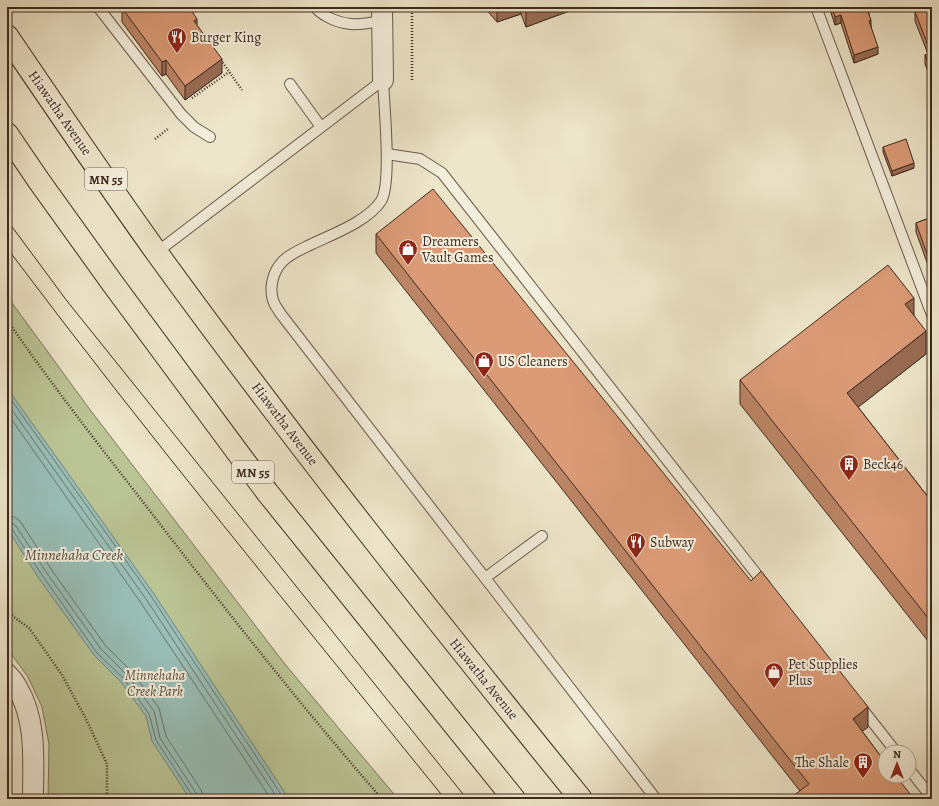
<svg xmlns="http://www.w3.org/2000/svg" width="939" height="806" viewBox="0 0 939 806" font-family="Alegreya,serif">
	<style>
		.green { fill: #bbc495; stroke: #7c765a }
		.water { fill: #99bfb8; stroke: #74837b }
		.lines { fill: none; stroke-linecap: round; stroke-linejoin: round }
		.shore { stroke: #6b746c; stroke-width: 1 }
		.lane-casing { stroke: #69584a; stroke-width: 12 }
		.street-casing { stroke: #69584a; stroke-width: 22 }
		.highway-casing { stroke: #3d2920; stroke-width: 24 }
		.path { stroke: #3d2920; stroke-width: 2.5; stroke-dasharray: 1 2; stroke-linecap: butt }
		.lane { stroke: #f4efdd; stroke-width: 10 }
		.street { stroke: #f4efdd; stroke-width: 20 }
		.highway { stroke: #eee6ca; stroke-width: 22 }
		.tram { stroke: #3d2920; stroke-width: 1 }
		.wall { fill: #bc8565; stroke: #3d2920 }
		.shaded-wall { fill: #996c53; stroke: #3d2920 }
		.building { fill: #db9b76; stroke: #3d2920 }
		.labels { text-anchor: middle; dominant-baseline: central; stroke-width: 4; stroke-linejoin: round; paint-order: stroke }
		.shield { fill: #f4efdd; stroke: #746459; stroke-width: 1 }
		.shield-label { font-size: 13px; font-weight: bold; fill: #3d2920 }
		.poi-label { font-size: 14px; fill: #3d2920; stroke: #f4efdd; text-anchor: start }
		.street-label { font-size: 14px; fill: #3d2920; stroke: #f4efdd }
		.park-label { font-size: 14px; font-style: italic; fill: #5c503d; stroke: #f4efdd }
		.water-label { font-size: 15px; font-style: italic; fill: #544e46; stroke: #f4efdd }
	</style>
	<rect width="100%" height="100%" fill="#eee6ca"/>
	<filter id="stains"><feTurbulence type="fractalNoise" baseFrequency=".005" numOctaves="4"/><feColorMatrix values="0 0 0 0 .2 0 0 0 0 .09 0 0 0 0 .02 0 0 0 .5 -.17"/></filter>
	<radialGradient id="worn" r=".72"><stop offset=".6" stop-color="#630" stop-opacity="0"/><stop offset="1" stop-color="#630" stop-opacity=".3"/></radialGradient>
	<path class="green" d="M 7,296 L 88,407 L 284,663 L 398,799 L 48,799 L 49,744 L 42,707 L 28,677 L 7,648 Z"/>
	<path class="water" d="M 7,388 L 154,594 L 289,799 L 190,799 L 152,741 L 146,716 L 121,682 L 94,655 L 38,577 L 7,528 Z"/>
	<g class="lines">
		<g class="shore">
			<path d="M 7,394 L 151,596 L 284,799"/>
			<path d="M 7,403 L 146,599 L 278,799"/>
			<path d="M 7,413 L 141,603 L 271,799"/>
			<path d="M 7,516 L 14,517 L 20,521 L 51,569 L 105,645 L 132,672 L 159,708 L 166,736 L 201,790 L 204,799"/>
			<path d="M 7,522 L 12,523 L 16,526 L 46,572 L 101,649 L 128,676 L 154,711 L 160,738 L 196,793 L 198,799"/>
			<path d="M 7,527 L 12,529 L 42,575 L 97,653 L 124,679 L 149,714 L 156,740 L 192,795 L 193,799"/>
		</g>
		<defs>
			<g id="lane">
				<path d="M 98,7 L 181,114 L 194,127 L 210,137"/>
				<path d="M 315,7 C 323,17 339,23 351,24 C 361,25 373,22 383,21"/>
				<path d="M 816,7 L 932,315"/>
				<path d="M 383,80 C 384,105 392,184 381,201 C 368,221 333,234 312,244 C 302,249 291,253 283,261 C 273,271 269,287 273,300 C 274,305 278,309 280,313 L 656,799"/>
				<path d="M 290,84 L 321,127"/>
				<path d="M 387,154 L 420,159 L 442,173 L 765,585"/>
				<path d="M 157,252 L 383,80"/>
				<path d="M 485,578 L 542,536"/>
				<path d="M 860,706 L 896,752"/>
				<path d="M 909,769 L 932,798"/>
			</g>
			<g id="street">
				<path d="M 382,7 L 383,80"/>
				<path d="M 7,674 C 11,678 15,683 18,689 C 37,722 33,762 33,799"/>
			</g>
			<g id="highway">
				<path d="M 7,36 C 56,108 106,182 157,253 C 292,439 436,620 581,799"/>
				<path d="M 7,134 L 39,181 L 113,284 L 267,492 L 514,799"/>
			</g>
		</defs>
		<use href="#lane" class="lane-casing"/>
		<use href="#street" class="street-casing"/>
		<use href="#highway" class="highway-casing"/>
		<g class="path">
			<path d="M 412,7 L 412,80"/>
			<path d="M 221,60 L 242,90"/>
			<path d="M 192,98 L 229,72"/>
			<path d="M 155,139 L 169,128"/>
			<path d="M 7,320 C 52,385 101,448 150,511 C 225,609 301,706 382,799"/>
			<path d="M 7,612 L 29,628 L 39,642 L 62,675 L 86,719 L 107,764 L 107,799"/>
		</g>
		<use href="#lane" class="lane"/>
		<use href="#street" class="street"/>
		<use href="#highway" class="highway"/>
		<g class="tram">
			<path d="M 7,220 L 67,301 L 467,799"/>
			<path d="M 7,248 C 148,436 298,617 445,799"/>
		</g>
	</g>
	<g class="wall">
		<path d="M 484,7 L 580,7 L 526,27 L 521,14 L 497,22 Z"/>
		<path d="M 829,7 L 868,7 L 871,27 L 878,54 L 854,63 L 841,23 L 835,25 Z"/>
		<path d="M 932,7 L 932,82 L 925,64 L 925,55 L 928,54 L 915,21 L 915,12 Z"/>
		<path d="M 122,8 L 197,25 L 222,73 L 185,100 L 166,74 L 162,76 L 122,22 Z"/>
		<path d="M 883,147 L 914,168 L 892,176 L 883,152 Z"/>
		<path d="M 932,217 L 932,276 L 916,232 L 916,223 Z"/>
		<path d="M 376,234 L 868,727 L 862,731 L 885,762 L 800,791 L 376,253 Z"/>
		<path d="M 914,316 L 926,354 L 858,407 L 932,502 L 932,646 L 740,404 L 740,380 Z"/>
	</g>
	<g class="shaded-wall">
		<path d="M 497,7 L 521,7 L 521,14 L 497,22 Z"/>
		<path d="M 526,7 L 580,7 L 526,27 Z"/>
		<path d="M 841,15 L 841,23 L 835,25 L 835,17 Z"/>
		<path d="M 197,19 L 197,33 L 194,21 Z"/>
		<path d="M 871,20 L 871,28 L 869,21 Z"/>
		<path d="M 878,47 L 878,54 L 854,63 L 854,55 Z"/>
		<path d="M 222,59 L 222,73 L 185,100 L 185,86 Z"/>
		<path d="M 166,60 L 166,74 L 162,76 L 162,62 Z"/>
		<path d="M 914,163 L 914,168 L 892,176 L 892,171 Z"/>
		<path d="M 914,298 L 914,321 L 905,304 Z"/>
		<path d="M 926,331 L 926,354 L 847,416 L 847,393 Z"/>
		<path d="M 868,707 L 868,727 L 853,738 L 853,719 Z"/>
	</g>
	<g class="building">
		<path d="M 124,7 L 189,7 L 197,19 L 194,21 L 222,59 L 185,86 L 166,60 L 162,62 L 122,8 Z"/>
		<path d="M 832,7 L 868,7 L 869,9 L 867,9 L 871,20 L 869,21 L 878,47 L 854,55 L 841,15 L 835,17 Z"/>
		<path d="M 930,7 L 932,7 L 932,73 L 925,55 L 931,53 L 915,12 Z"/>
		<path d="M 906,139 L 914,163 L 892,171 L 883,147 Z"/>
		<path d="M 433,189 L 751,581 L 761,571 L 868,707 L 853,719 L 885,762 L 885,776 L 896,776 L 914,799 L 789,799 L 809,784 L 376,234 Z"/>
		<path d="M 932,217 L 932,268 L 916,223 Z"/>
		<path d="M 888,265 L 914,298 L 905,304 L 926,331 L 847,393 L 932,502 L 932,623 L 740,380 Z"/>
	</g>
	<defs>
		<symbol id="restaurant-pin" viewBox="-11 -11 22 30"><path d="M0 17L-7.5 6A9.5 9.5 0 1 1 7.5 6Z" fill="#8f2418" stroke="#f4efdd"/><path d="M-5-6h1v4h1v-4h1v4h1v-4h1v5L-1.5 .5V6h-2V.5L-5-1ZM5-6V6H3V1.5H1.5Q1.5-4 5-6Z" fill="#fff"/></symbol>
		<symbol id="shop-pin" viewBox="-11 -11 22 30"><path d="M0 17L-7.5 6A9.5 9.5 0 1 1 7.5 6Z" fill="#8f2418" stroke="#f4efdd"/><path d="M-5-2.5h2.3a2.7 3.5 0 0 1 5.4 0H5L5.5 6h-11ZM-1.5-2.5h3a1.5 2.3 0 0 0-3 0Z" fill="#fff"/></symbol>
		<symbol id="building-pin" viewBox="-11 -11 22 30"><path d="M0 17L-7.5 6A9.5 9.5 0 1 1 7.5 6Z" fill="#8f2418" stroke="#f4efdd"/><path d="M-4-6H4V6H1V3H-1V6H-4ZM-2.5-4.3h1.7v1.8h-1.7ZM.8-4.3h1.7v1.8H.8ZM-2.5-1h1.7V.8h-1.7ZM.8-1h1.7V.8H.8Z" fill="#fff"/></symbol>
	</defs>
	<g fill-rule="evenodd">
		<use href="#restaurant-pin" x="166" y="26" width="22" height="30"/>
		<use href="#shop-pin" x="397" y="238" width="22" height="30"/>
		<use href="#shop-pin" x="473" y="350" width="22" height="30"/>
		<use href="#building-pin" x="838" y="453" width="22" height="30"/>
		<use href="#restaurant-pin" x="625" y="531" width="22" height="30"/>
		<use href="#shop-pin" x="763" y="661" width="22" height="30"/>
		<use href="#building-pin" x="852" y="751" width="22" height="30"/>
	</g>
	<g class="labels">
		<g class="shield">
			<rect x="85" y="168" width="42" height="22" rx="3"/>
			<rect x="232" y="461" width="42" height="22" rx="3"/>
		</g>
		<g class="shield-label">
			<text x="106" y="179">MN 55</text>
			<text x="253" y="472">MN 55</text>
		</g>
		<g class="poi-label">
			<text x="191" y="37">Burger King</text>
			<text x="422" y="241">Dreamers<tspan x="422" dy="16">Vault Games</tspan></text>
			<text x="498" y="361">US Cleaners</text>
			<text x="863" y="464">Beck46</text>
			<text x="650" y="542">Subway</text>
			<text x="788" y="664">Pet Supplies<tspan x="788" dy="16">Plus</tspan></text>
			<text x="849" y="762" text-anchor="end">The Shale</text>
		</g>
		<g class="street-label">
			<text transform="translate(60 113) rotate(55)">Hiawatha Avenue</text>
			<text transform="translate(285 424) rotate(53)">Hiawatha Avenue</text>
			<text transform="translate(484 679) rotate(51)">Hiawatha Avenue</text>
		</g>
		<g class="park-label">
			<text x="155" y="675">Minnehaha<tspan x="155" dy="16">Creek Park</tspan></text>
		</g>
		<g class="water-label">
			<text x="74" y="555">Minnehaha Creek</text>
		</g>
	</g>
	<rect width="939" height="806" fill="none" stroke="#eee6ca" stroke-width="24"/>
	<rect x="8" y="8" width="923" height="790" fill="none" stroke="#3d2920" stroke-width="2"/>
	<rect x="12" y="12" width="915" height="782" fill="none" stroke="#3d2920"/>
	<g transform="translate(897 764)"><circle r="19" fill="#f4efdd" stroke="#aba091"/>
	<path d="M0-3L7 15L0 10L-7 15Z" fill="#8f2418"/>
	<text y="-6" font-size="11" font-weight="bold" text-anchor="middle" fill="#3d2920">N</text>
	</g>
	<rect width="100%" height="100%" filter="url(#stains)"/>
	<rect width="100%" height="100%" fill="url(#worn)"/>
</svg>
